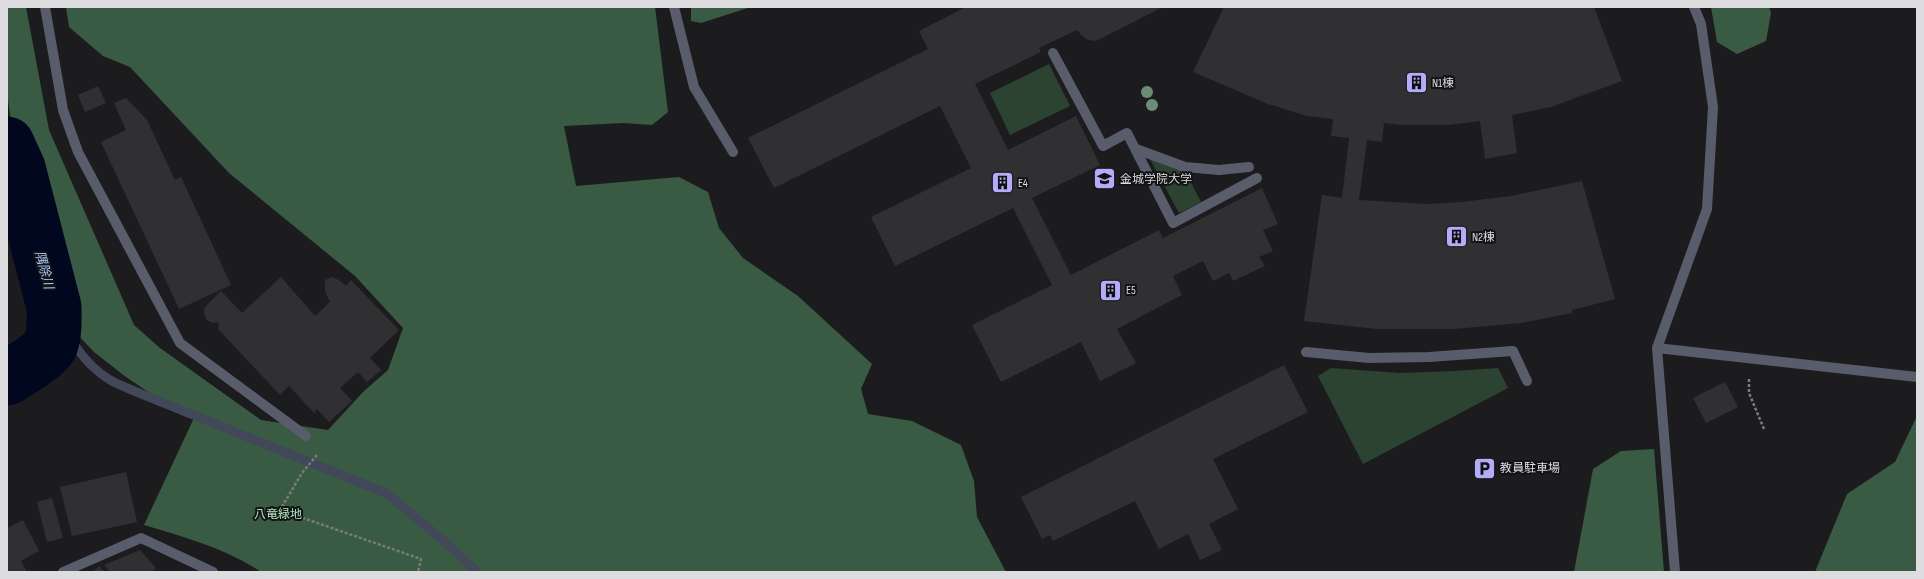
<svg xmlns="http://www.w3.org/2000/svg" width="1924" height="579" viewBox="0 0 1924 579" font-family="'Sofia Sans Condensed','Noto Sans JP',sans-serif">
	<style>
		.green { fill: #2c4332 }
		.forest { fill: #3a5b43 }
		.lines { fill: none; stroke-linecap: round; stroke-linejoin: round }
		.stream { stroke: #424759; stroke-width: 9 }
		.river { stroke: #00071f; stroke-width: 55 }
		.building { fill: #302f31 }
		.path { stroke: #7b7b7d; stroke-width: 2.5; stroke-dasharray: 3 2; stroke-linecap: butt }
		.lane { stroke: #595c6b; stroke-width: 10 }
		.street { stroke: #595c6b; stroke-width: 10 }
		.tree { fill: #6c8d75 }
		.labels { text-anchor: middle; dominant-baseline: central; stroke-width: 4; stroke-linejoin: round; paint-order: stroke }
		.poi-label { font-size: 12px; fill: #dddddf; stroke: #131315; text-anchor: start }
		.park-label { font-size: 12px; fill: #aee9bd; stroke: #131315 }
		.water-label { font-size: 13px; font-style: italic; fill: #a5c6fd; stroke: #131315 }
	</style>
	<rect width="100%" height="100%" fill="#1c1c1e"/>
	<g class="green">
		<path d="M 1049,64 L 1070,106 L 1010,135 L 990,93 Z"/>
		<path d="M 1153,158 L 1185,171 L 1201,202 L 1179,213 L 1150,159 Z"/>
		<path d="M 1331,368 L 1400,373 L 1455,371 L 1498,368 L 1508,388 L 1363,464 L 1318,376 Z"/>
	</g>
	<g class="forest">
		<path d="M 7,7 L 26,7 L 49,130 L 134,325 L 160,348 L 261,420 L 328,430 L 363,392 L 388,370 L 403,328 L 355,276 L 229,173 L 130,67 L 103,56 L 69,27 L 66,7 L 655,7 L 668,112 L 652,125 L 623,123 L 564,126 L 576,186 L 679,177 L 708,192 L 719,228 L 743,258 L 798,296 L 872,364 L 861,389 L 868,414 L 912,421 L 961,445 L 974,481 L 977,517 L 1006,572 L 261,572 C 225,548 184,537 144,525 L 194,418 L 169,406 L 126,377 L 94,352 L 78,335 L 48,218 L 13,136 L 7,92 Z"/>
		<path d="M 691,7 L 751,7 L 701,23 L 691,21 Z"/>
		<path d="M 1711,7 L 1769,7 L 1771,13 L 1766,41 L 1737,54 L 1717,42 Z"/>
		<path d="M 1917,416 L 1917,572 L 1815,572 L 1847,494 L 1895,462 Z"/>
		<path d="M 1654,449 L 1664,572 L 1574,572 L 1593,469 L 1621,451 Z"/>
	</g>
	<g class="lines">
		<path class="stream" d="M 54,307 C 68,336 82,363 110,380 C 119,385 130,389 139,393 L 386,493 L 444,541 L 477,572"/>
		<path class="river" d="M 7,144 L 18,168 L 54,307 C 54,319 55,332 51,344 C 48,354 17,372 7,378"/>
	</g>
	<g class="building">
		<path d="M 966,7 L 1161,8 L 1096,41 L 1088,40 L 1082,36 L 1077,30 L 1039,48 L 1041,52 L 975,84 L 1008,150 L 1076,116 L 1100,165 L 1032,198 L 1071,275 L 1159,230 L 1163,238 L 1262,188 L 1278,224 L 1263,230 L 1273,251 L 1259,257 L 1265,266 L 1233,281 L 1229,273 L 1213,281 L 1203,261 L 1173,276 L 1182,295 L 1117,329 L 1136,363 L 1100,381 L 1081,342 L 1001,382 L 972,325 L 1052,285 L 1013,208 L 895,266 L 871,217 L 971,168 L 940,106 L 774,188 L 748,138 L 928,49 L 919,31 Z"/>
		<path d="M 1224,7 L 1594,7 L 1622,81 L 1551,107 L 1512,115 L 1517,153 L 1485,159 L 1480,121 L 1449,125 L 1401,125 L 1384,123 L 1382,142 L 1367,140 L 1359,200 L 1426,204 L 1461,202 L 1511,196 L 1582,181 L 1615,299 L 1572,310 L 1572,313 L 1521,323 L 1455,329 L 1376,329 L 1304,321 L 1322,195 L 1342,198 L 1349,138 L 1331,136 L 1333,119 L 1307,116 L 1268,104 L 1193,72 Z"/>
		<path d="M 98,86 L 106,103 L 85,112 L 78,95 Z"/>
		<path d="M 126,98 L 147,120 L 175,180 L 181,177 L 231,285 L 179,309 L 101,142 L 126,130 L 114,103 Z"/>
		<path d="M 281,277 L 315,316 L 330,302 L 325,292 L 325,280 L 332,277 L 339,280 L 346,286 L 351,280 L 399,330 L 370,358 L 381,370 L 367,382 L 358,372 L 340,388 L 352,401 L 329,422 L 317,409 L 314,413 L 289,386 L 280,395 L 218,329 L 219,322 L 212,323 L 206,319 L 204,313 L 205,307 L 221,291 L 242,313 Z"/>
		<path d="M 1284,365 L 1308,412 L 1213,459 L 1238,509 L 1209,524 L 1222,550 L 1200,560 L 1188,534 L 1159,549 L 1135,501 L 1053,541 L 1050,535 L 1042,539 L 1021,497 Z"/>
		<path d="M 1725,382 L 1738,407 L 1706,423 L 1693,398 Z"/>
		<path d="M 126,472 L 137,522 L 72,536 L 60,487 Z"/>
		<path d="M 52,498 L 63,538 L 47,542 L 37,502 Z"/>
		<path d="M 23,520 L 39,551 L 21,561 L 27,572 L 7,572 L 7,528 Z"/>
		<path d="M 140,550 L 156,568 L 152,572 L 110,572 L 104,565 Z"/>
		<path d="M 99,566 L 105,572 L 93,572 Z"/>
	</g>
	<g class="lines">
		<g class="path">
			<path d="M 1749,379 L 1749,393 L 1764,429"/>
			<path d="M 317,455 L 302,473 L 280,510 L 421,559 L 418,572"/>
		</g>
		<g class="lane">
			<path d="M 45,7 L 63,110 L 78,152 L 180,343 L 306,436"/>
			<path d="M 674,7 L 694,87 L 733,152"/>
			<path d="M 1657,348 L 1917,377"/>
		</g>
		<g class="street">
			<path d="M 1053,53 L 1103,146 L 1127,133 L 1173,223 L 1257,178"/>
			<path d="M 1136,149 L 1185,167 L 1219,170 L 1249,167"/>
			<path d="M 1306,352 L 1369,358 L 1429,357 L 1513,351 L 1527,381"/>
			<path d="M 63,572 L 141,538 L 213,572"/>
			<path d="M 1675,572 L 1657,348 L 1707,209 L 1713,107 L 1701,24 L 1694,7"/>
		</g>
	</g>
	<g class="tree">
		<circle cx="1147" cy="92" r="6"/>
		<circle cx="1152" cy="105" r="6"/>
	</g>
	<defs>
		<symbol id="building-square" viewBox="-11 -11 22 22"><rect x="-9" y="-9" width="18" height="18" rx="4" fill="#b4acf9" stroke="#131315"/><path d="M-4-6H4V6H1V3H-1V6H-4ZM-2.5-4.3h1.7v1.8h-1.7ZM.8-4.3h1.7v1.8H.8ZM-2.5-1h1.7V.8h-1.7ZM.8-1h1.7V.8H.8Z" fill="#111"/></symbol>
		<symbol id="university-square" viewBox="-11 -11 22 22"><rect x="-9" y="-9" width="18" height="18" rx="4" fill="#b4acf9" stroke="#131315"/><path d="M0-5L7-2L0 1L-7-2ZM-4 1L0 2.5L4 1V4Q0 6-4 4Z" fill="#111"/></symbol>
		<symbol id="parking-square" viewBox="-11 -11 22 22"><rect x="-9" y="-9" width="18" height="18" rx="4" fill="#b4acf9" stroke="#131315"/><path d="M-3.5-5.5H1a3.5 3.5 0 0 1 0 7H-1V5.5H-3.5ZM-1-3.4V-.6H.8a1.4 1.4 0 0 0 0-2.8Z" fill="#111"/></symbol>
	</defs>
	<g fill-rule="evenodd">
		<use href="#building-square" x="1404" y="70" width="25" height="25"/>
		<use href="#university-square" x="1092" y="166" width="25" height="25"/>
		<use href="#building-square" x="990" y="170" width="25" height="25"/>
		<use href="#building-square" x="1444" y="224" width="25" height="25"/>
		<use href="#building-square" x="1098" y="278" width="25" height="25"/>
		<use href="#parking-square" x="1472" y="456" width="25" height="25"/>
	</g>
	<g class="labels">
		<g class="poi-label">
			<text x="1432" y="83">N1棟</text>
			<text x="1120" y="179">金城学院大学</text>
			<text x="1018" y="183">E4</text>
			<text x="1472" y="237">N2棟</text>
			<text x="1126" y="290">E5</text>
			<text x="1500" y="468">教員駐車場</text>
		</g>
		<g class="park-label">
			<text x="278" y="514">八竜緑地</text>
		</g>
		<g class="water-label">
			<text transform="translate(44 270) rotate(75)">隅除川</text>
		</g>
	</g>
	<rect width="1924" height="579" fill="none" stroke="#dddddf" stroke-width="16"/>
</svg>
